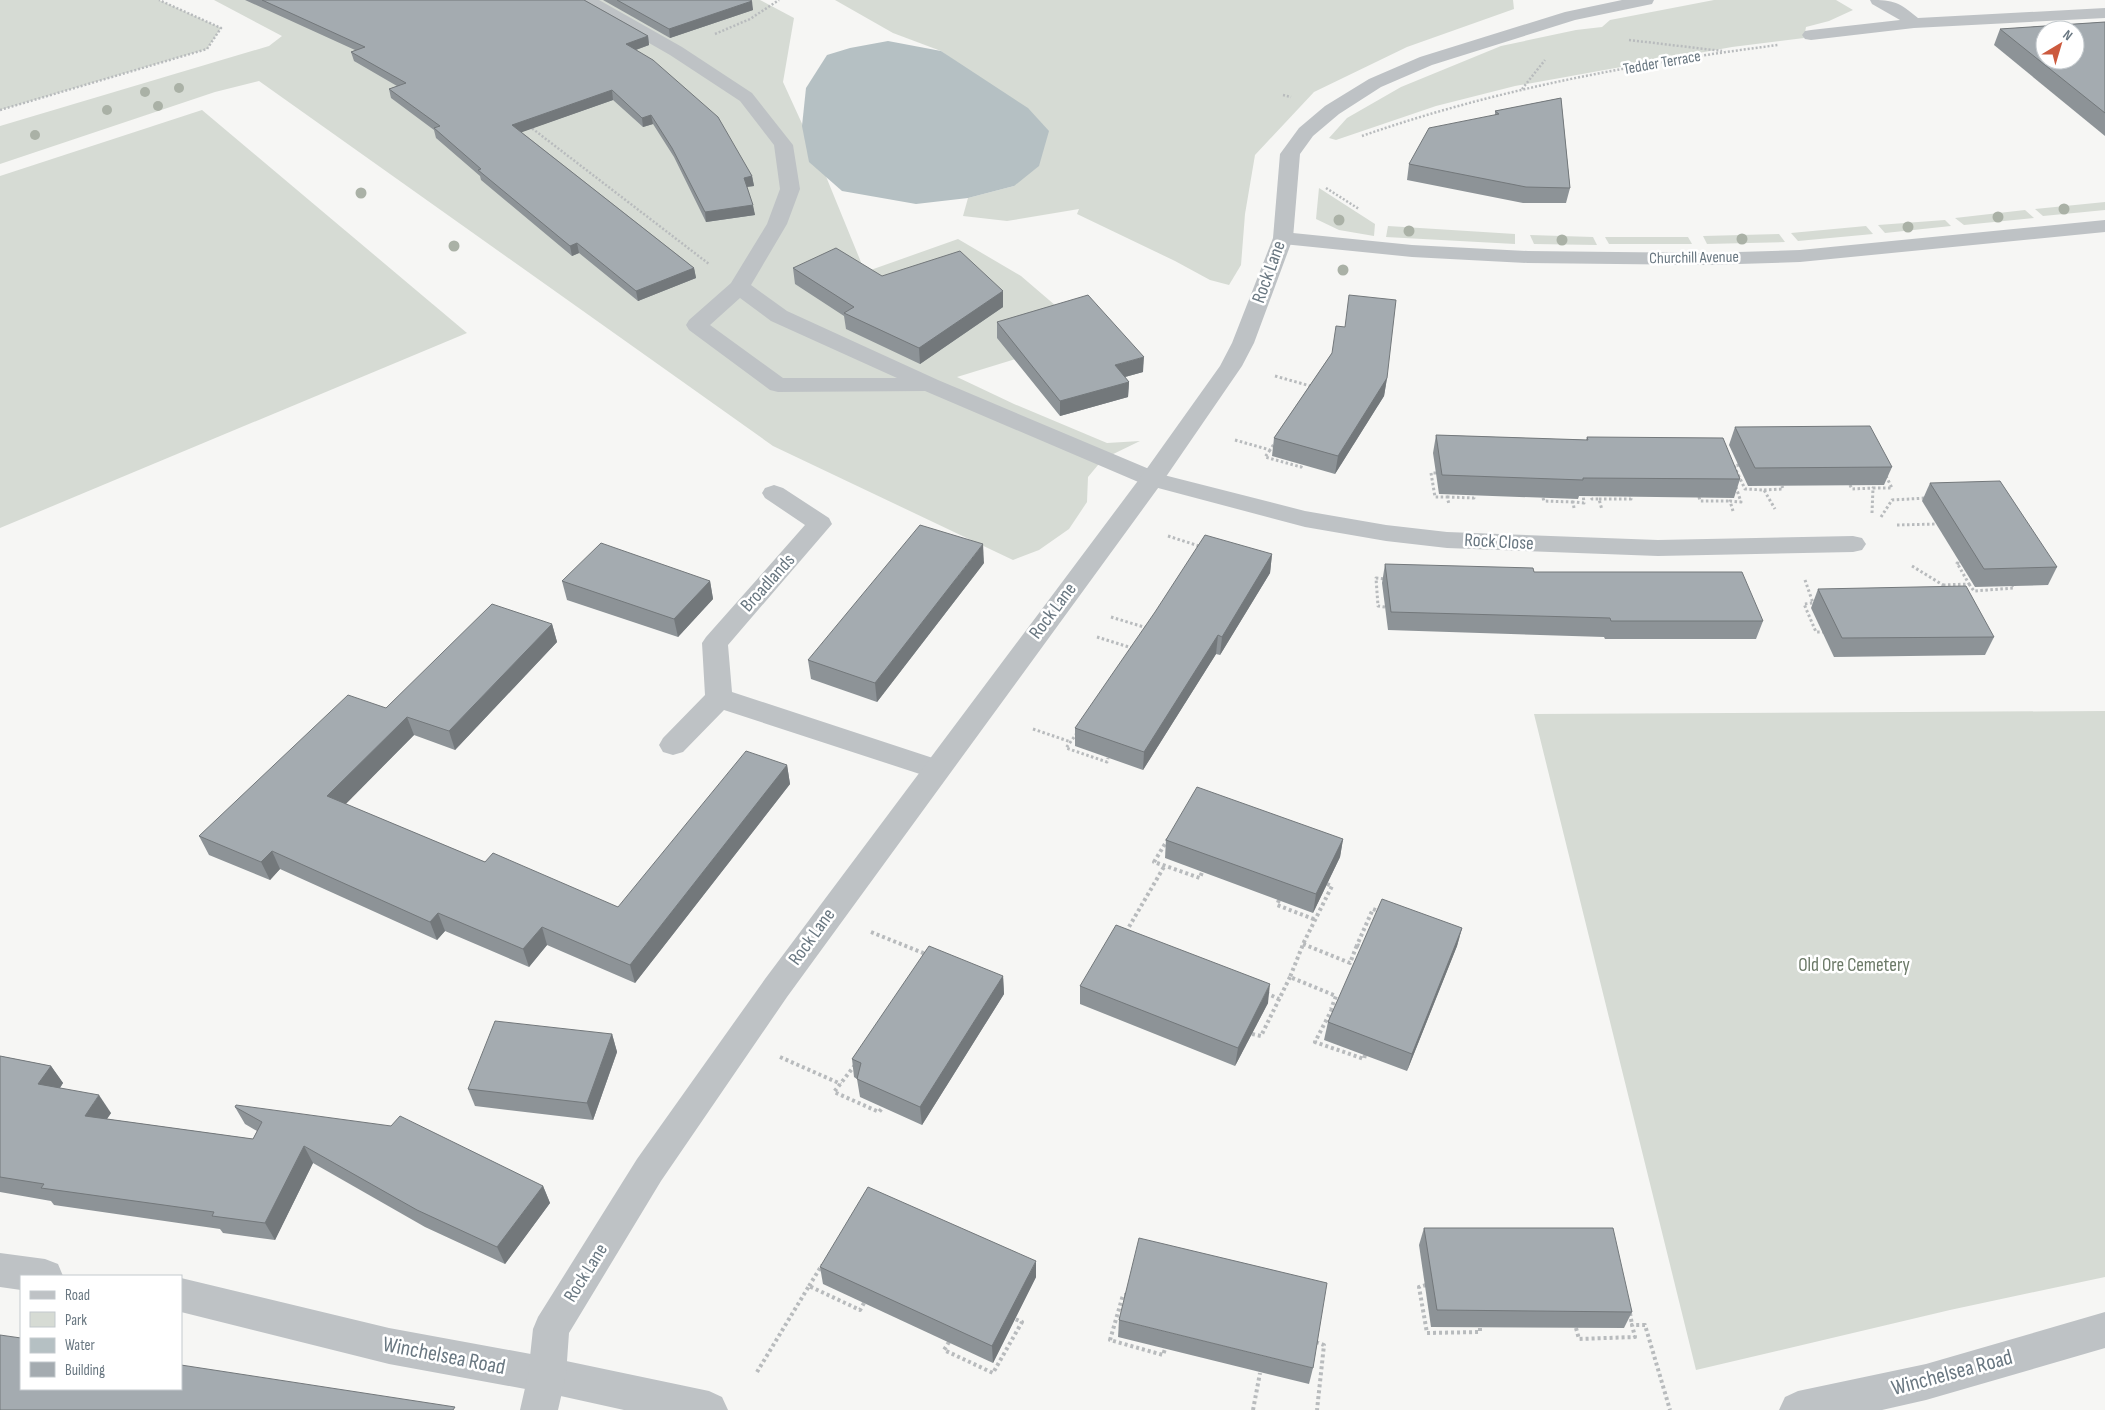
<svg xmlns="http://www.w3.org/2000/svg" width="2105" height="1410" viewBox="0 0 2105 1410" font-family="'Sofia Sans Condensed',sans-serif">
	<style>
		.green { fill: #d6dbd4 }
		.water { fill: #b5c0c3 }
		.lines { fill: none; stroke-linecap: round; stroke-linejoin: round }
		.path-far2 { stroke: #b8bbbd; stroke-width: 2.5; stroke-dasharray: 2 2; stroke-linecap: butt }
		.path-far1 { stroke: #b8bbbd; stroke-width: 3; stroke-dasharray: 2.5 2.5; stroke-linecap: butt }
		.path { stroke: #b8bbbd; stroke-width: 4; stroke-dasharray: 3 3; stroke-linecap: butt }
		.service { fill: #bec2c5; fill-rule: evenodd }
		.minor { fill: #bec2c5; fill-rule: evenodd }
		.tertiary { fill: #bec2c5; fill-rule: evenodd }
		.tree { fill: #aab1a6 }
		.wall { fill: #8d9397 }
		.shaded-wall { fill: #73787b }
		.building { fill: #a4abb0; stroke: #73787b; fill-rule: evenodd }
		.labels { text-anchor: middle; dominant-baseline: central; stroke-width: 5; stroke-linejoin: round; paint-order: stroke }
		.far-street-label { font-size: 16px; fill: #697781; stroke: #fff }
		.street-label { font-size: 19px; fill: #697781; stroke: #fff }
		.park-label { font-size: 19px; fill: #6b7967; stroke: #fff }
		.near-street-label { font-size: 22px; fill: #697781; stroke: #fff }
	</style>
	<rect width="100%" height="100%" fill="#f6f6f4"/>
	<g class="green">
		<path d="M 0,0 L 159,0 L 221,28 L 207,49 L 0,110 Z"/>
		<path d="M 214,0 L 760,0 L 794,18 L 783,82 L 825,174 L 865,272 L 958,239 L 1021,276 L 1091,336 L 957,377 L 1014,404 L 1107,443 L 1140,441 L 1103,459 L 1088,477 L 1087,502 L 1069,529 L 1039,550 L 1013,560 L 773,446 L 259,81 L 215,92 L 0,164 L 0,126 L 269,46 L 282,36 Z"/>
		<path d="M 835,0 L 1513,0 L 1514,9 L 1407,47 L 1314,92 L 1255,155 L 1245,214 L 1241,265 L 1229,285 L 1210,280 L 1175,261 L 1077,214 L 1079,209 L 1007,221 L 963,216 L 968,198 L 1014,186 L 970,72 L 941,51 L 893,33 Z"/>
		<path d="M 1714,0 L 1836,0 L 1853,10 L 1829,21 L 1806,27 L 1804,38 L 1732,47 L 1515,86 L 1436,106 L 1336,140 L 1329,138 L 1347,118 L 1401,87 L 1501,46 L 1576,30 L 1602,27 L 1610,20 Z"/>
		<path d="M 202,110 L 467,333 L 0,528 L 0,176 Z"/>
		<path d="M 1319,188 L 1375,224 L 1374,236 L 1339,230 L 1316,219 Z"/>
		<path d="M 2105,202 L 2105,210 L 2043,216 L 2035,209 Z"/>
		<path d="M 2025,210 L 2034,218 L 1964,225 L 1955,218 Z"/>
		<path d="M 1945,220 L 1951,226 L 1885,233 L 1878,225 Z"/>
		<path d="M 1388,226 L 1515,234 L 1515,244 L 1386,237 Z"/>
		<path d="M 1866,226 L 1873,234 L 1798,241 L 1791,233 Z"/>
		<path d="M 1779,234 L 1785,242 L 1707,244 L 1703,236 Z"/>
		<path d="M 1530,235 L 1593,237 L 1597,245 L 1534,244 Z"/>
		<path d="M 1605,237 L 1688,237 L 1692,244 L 1609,244 Z"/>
		<path d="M 2105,711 L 2105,1277 L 1950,1310 L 1696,1370 L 1534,714 Z"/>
	</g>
	<path class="water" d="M 888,41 L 941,51 L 1028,108 L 1049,131 L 1039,166 L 1014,186 L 968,198 L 916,204 L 842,191 L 809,162 L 802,126 L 806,88 L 827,55 L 850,48 Z"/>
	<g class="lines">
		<g class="path-far2">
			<path d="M 715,34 L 750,19 L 779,0"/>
			<path d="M 1629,40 L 1722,51"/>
			<path d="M 1522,89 L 1545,60"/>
			<path d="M 1283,95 L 1291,97"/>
			<path d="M 0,110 L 207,49 L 221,28 L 159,0"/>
			<path d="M 529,126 L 709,264"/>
			<path d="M 1362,136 C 1496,89 1638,63 1778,45"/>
			<path d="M 1326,188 L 1359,209"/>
		</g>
		<g class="path-far1">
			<path d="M 1275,376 L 1314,387"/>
			<path d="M 1235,440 L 1270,450 L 1274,444"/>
			<path d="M 1270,450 L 1265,457 L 1301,467 L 1302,465"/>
			<path d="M 1739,465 L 1734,466 L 1745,489 L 1764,490 L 1775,509"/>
			<path d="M 1436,473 L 1431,473 L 1435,497 L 1447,497 L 1449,504"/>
			<path d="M 1850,485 L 1852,489 L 1873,488"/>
			<path d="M 1764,490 L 1783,489 L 1782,486"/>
			<path d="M 1590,493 L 1592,499 L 1599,499 L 1602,510"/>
			<path d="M 1447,497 L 1474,498 L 1474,495"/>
			<path d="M 1699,497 L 1700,501 L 1730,501"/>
			<path d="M 1543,498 L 1544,501 L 1573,502"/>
			<path d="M 1599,499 L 1631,499 L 1630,496"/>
			<path d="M 1574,508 L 1573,502 L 1584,503 L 1583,494"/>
			<path d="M 1733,511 L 1730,501 L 1741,502 L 1736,487"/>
			<path d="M 1872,513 L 1873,488 L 1892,488 L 1886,476"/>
			<path d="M 1881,517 L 1892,500 L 1926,498"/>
			<path d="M 1897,525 L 1937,524"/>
			<path d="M 1168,536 L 1202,547"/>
			<path d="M 1912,566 L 1943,585 L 1946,590"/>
			<path d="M 1805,580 L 1813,603 L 1804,604 L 1816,632 L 1823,632"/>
			<path d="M 1969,584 L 1974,591 L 2014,588 L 2012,586"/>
			<path d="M 1943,585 L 1969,584 L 1957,563 L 1961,564"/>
			<path d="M 1385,607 L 1378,606 L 1376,578 L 1386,579"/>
			<path d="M 1111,617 L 1147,628"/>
			<path d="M 1097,637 L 1135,649"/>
			<path d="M 1033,729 L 1071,742"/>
			<path d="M 1077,733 L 1066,748 L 1107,762 L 1108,758"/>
		</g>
		<g class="path">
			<path d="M 1168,839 L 1154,862 L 1200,878 L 1202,872"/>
			<path d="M 1327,884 L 1332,886 L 1304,942 L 1290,977 L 1336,996 L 1331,1009"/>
			<path d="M 1279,900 L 1277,905 L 1316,920"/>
			<path d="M 871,932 L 928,955"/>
			<path d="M 1126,932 L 1165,865"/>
			<path d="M 1303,944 L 1350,963 L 1357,945"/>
			<path d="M 1365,948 L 1357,945 L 1373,909 L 1381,912"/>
			<path d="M 1266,993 L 1279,999"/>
			<path d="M 1332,1009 L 1315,1042 L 1364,1059 L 1365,1055"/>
			<path d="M 1252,1034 L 1261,1036 L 1290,977"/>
			<path d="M 780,1057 L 841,1084"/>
			<path d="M 855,1065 L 834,1092 L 879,1112 L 883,1107"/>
			<path d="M 1426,1285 L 1419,1287 L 1427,1333 L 1480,1332 L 1480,1327"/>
			<path d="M 809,1286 L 822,1265"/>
			<path d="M 1127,1295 L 1123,1295 L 1110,1340 L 1163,1355 L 1165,1349"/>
			<path d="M 1630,1313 L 1632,1325"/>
			<path d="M 1576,1328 L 1579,1339 L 1635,1337 L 1632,1325 L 1645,1325 L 1670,1410"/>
			<path d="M 949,1342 L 944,1350 L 993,1373 L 1022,1322 L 1015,1319"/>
			<path d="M 1316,1342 L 1324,1345 L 1317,1410"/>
			<path d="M 757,1372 L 809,1286 L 860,1310 L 864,1303"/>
			<path d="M 1253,1410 L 1260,1373"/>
		</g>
		<path class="service" d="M 579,0 L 599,0 L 682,47 L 752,93 L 793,145 L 800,189 L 787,224 L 751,285 L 787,311 L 938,380 L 1161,474 L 1164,479 L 1161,484 L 1152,486 L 1143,484 L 925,391 L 778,392 L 770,390 L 689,330 L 686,325 L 689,320 L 731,283 L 767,224 L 780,189 L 774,145 L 740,101 L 670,55 L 581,4 ZM 740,298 L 771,321 L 897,378 L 783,378 L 710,325 Z"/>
		<g class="minor">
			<path d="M 1870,0 C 1894,0 1899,2 1918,18 L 2105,8 L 2105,18 L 1914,28 L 1811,40 L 1805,39 L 1802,35 L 1805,31 L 1811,30 L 1900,20 L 1872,4 Z"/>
			<path d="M 2105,220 L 2105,232 L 1800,262 L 1705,265 L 1528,263 L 1412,257 L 1283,244 L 1276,242 L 1273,238 L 1276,234 L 1283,232 L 1412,245 L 1528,251 L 1705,253 L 1800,250 Z"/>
			<path d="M 1152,472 L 1305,511 L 1386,525 L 1447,532 L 1658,540 L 1853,536 L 1862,538 L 1866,544 L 1862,550 L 1853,552 L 1658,556 L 1447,548 L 1386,541 L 1305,527 L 1143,484 L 1140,479 L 1143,474 Z"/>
			<path d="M 774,485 L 783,488 L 829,518 L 832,524 L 728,645 L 732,692 L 945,762 L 949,769 L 945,776 L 935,779 L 724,710 L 683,752 L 673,755 L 663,752 L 659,745 L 663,738 L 705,695 L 702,643 L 706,637 L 805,525 L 765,498 L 762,493 L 765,488 Z"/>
			<path d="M 0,1253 L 45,1259 L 58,1264 L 63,1276 L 21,1276 L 21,1290 L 0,1287 Z"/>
			<path d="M 181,1278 L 389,1328 L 547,1357 L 709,1391 L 722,1397 L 728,1410 L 624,1410 L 547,1393 L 389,1364 L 181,1312 Z"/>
			<path d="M 2105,1312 L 2105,1348 L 1926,1400 L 1882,1410 L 1779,1410 L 1785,1397 L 1798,1391 L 1926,1364 Z"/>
		</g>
		<path class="tertiary" d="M 1622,0 L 1654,0 L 1652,4 L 1575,20 L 1432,65 L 1381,87 L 1339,114 L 1313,136 L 1300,154 L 1293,238 L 1254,343 L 1242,366 L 1161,484 L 787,997 L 661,1181 L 569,1333 L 566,1375 L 558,1410 L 520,1410 L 528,1375 L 533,1329 L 538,1317 L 637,1159 L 765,979 L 1143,474 L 1220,366 L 1232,343 L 1273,238 L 1280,154 L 1299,128 L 1325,106 L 1369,79 L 1420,57 L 1565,12 Z"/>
	</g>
	<g class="tree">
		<circle cx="179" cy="88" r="5"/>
		<circle cx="145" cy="92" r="5"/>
		<circle cx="158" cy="106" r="5"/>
		<circle cx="107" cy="110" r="5"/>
		<circle cx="35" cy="135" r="5"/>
		<circle cx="361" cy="193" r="5.5"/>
		<circle cx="2064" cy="209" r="5.5"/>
		<circle cx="1998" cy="217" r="5.5"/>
		<circle cx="1339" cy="220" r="5.5"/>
		<circle cx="1908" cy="227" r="5.5"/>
		<circle cx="1409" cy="231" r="5.5"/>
		<circle cx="1742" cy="239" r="5.5"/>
		<circle cx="1562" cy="240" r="5.5"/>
		<circle cx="454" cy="246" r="5.5"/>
		<circle cx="1343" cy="270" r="5.5"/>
	</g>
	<g class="wall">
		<path d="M 245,0 L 584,0 L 648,36 L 649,45 L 636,50 L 752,176 L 754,186 L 747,187 L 755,215 L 706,222 L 674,157 L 653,124 L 643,127 L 613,100 L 521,132 L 694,268 L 696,278 L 638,301 L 579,253 L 572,256 L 481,180 L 480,176 L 436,138 L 434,130 L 391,98 L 389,89 L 397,86 L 354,61 L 351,52 L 355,50 Z"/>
		<path d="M 603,0 L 750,0 L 753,10 L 670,38 Z"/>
		<path d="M 2105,22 L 2105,136 L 1994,45 L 2000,29 Z"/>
		<path d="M 1561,98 L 1570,188 L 1566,203 L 1523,203 L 1407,180 L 1409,164 L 1495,115 L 1495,111 Z"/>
		<path d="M 793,268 L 882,276 L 1003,291 L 1003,307 L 920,364 L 846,329 L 844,316 L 795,284 Z"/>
		<path d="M 997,322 L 1143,372 L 1125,377 L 1129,382 L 1128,397 L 1060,416 L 997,338 Z"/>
		<path d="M 1332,353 L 1387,378 L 1384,396 L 1335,474 L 1272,456 L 1274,438 Z"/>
		<path d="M 1735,427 L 1892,467 L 1884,485 L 1748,486 L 1729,445 Z"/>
		<path d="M 1436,435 L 1586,440 L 1587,437 L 1740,479 L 1734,498 L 1579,496 L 1578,499 L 1439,494 L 1433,453 Z"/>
		<path d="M 1930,483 L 2057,567 L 2048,585 L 1975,587 L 1922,501 Z"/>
		<path d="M 1272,554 L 1270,573 L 1220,655 L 1216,654 L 1143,770 L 1075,746 L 1075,728 Z"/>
		<path d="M 984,563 L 877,702 L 811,679 L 808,660 Z"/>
		<path d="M 1385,564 L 1534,572 L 1763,621 L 1756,639 L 1605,639 L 1604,637 L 1388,630 L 1382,583 Z"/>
		<path d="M 562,581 L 710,581 L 713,599 L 678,637 L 567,600 Z"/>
		<path d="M 1818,589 L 1994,637 L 1985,655 L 1834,657 L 1811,608 Z"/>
		<path d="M 552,624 L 557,642 L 455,750 L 414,735 L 345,804 L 485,862 L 618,907 L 787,765 L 790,784 L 635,983 L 547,945 L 529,967 L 445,931 L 437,940 L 280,869 L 270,880 L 209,855 L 199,836 L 386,708 Z"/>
		<path d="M 1343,839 L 1340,857 L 1313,913 L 1165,858 L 1166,840 Z"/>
		<path d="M 1462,928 L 1457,946 L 1407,1071 L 1324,1040 L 1328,1022 Z"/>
		<path d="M 1003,976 L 1004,994 L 922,1125 L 860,1097 L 857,1079 L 854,1077 L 852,1059 Z"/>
		<path d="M 1080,986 L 1268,1003 L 1235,1066 L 1080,1004 Z"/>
		<path d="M 612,1034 L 617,1052 L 593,1120 L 475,1106 L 468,1089 Z"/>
		<path d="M 0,1056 L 51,1066 L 63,1083 L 60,1088 L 111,1113 L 107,1119 L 253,1139 L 257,1131 L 245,1124 L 235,1107 L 543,1186 L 550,1203 L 505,1264 L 425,1227 L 313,1163 L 275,1240 L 223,1233 L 220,1229 L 54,1205 L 51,1201 L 0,1192 Z"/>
		<path d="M 1424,1228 L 1632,1312 L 1624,1328 L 1431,1327 L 1419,1245 Z"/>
		<path d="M 820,1267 L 1036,1277 L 993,1363 L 823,1284 Z"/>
		<path d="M 1119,1320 L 1313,1368 L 1309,1384 L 1118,1337 Z"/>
	</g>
	<g class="shaded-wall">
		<path d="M 752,1 L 753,10 L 670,38 L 669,29 Z"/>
		<path d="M 648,36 L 649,45 L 627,53 L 626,44 Z"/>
		<path d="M 612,90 L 613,100 L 514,135 L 512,125 Z"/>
		<path d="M 651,115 L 653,124 L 643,127 L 642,118 Z"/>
		<path d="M 752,176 L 754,186 L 745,187 L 744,178 Z"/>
		<path d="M 753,205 L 755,215 L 706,222 L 705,212 Z"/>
		<path d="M 577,243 L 579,253 L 572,256 L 570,246 Z"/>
		<path d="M 694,268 L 696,278 L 638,301 L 636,291 Z"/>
		<path d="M 1003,291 L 1003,307 L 920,364 L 919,348 Z"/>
		<path d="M 1144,357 L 1143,372 L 1114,380 L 1115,365 Z"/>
		<path d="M 1387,378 L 1384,396 L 1335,474 L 1338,456 Z"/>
		<path d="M 1129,382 L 1128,397 L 1060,416 L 1060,401 Z"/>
		<path d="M 983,544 L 984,563 L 877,702 L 875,683 Z"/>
		<path d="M 1272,554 L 1270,573 L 1220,655 L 1222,637 Z"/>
		<path d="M 710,581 L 713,599 L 678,637 L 674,619 Z"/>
		<path d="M 552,624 L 557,642 L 455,750 L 449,731 Z"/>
		<path d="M 1218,635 L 1216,654 L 1143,770 L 1144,752 Z"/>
		<path d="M 407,717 L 414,735 L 335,815 L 327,796 Z"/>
		<path d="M 787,765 L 790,784 L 635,983 L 630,965 Z"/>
		<path d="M 1343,839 L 1340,857 L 1313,913 L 1316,894 Z"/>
		<path d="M 272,851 L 280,869 L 270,880 L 261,862 Z"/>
		<path d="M 438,913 L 445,931 L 437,940 L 430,922 Z"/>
		<path d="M 542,927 L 547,945 L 529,967 L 523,949 Z"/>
		<path d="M 1462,928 L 1457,946 L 1407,1071 L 1412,1054 Z"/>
		<path d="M 1003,976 L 1004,994 L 922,1125 L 920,1107 Z"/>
		<path d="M 1270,984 L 1268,1003 L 1235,1066 L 1238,1048 Z"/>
		<path d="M 612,1034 L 617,1052 L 593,1120 L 587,1103 Z"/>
		<path d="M 51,1066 L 63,1083 L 51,1101 L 38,1084 Z"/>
		<path d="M 99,1095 L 111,1113 L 97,1133 L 85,1116 Z"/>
		<path d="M 304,1146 L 313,1163 L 275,1240 L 265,1223 Z"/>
		<path d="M 543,1186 L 550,1203 L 505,1264 L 497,1247 Z"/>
		<path d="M 1036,1261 L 1036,1277 L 993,1363 L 992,1346 Z"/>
	</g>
	<g class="building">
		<path d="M 262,0 L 584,0 L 648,36 L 626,44 L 653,60 L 718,117 L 752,176 L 744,178 L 753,205 L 705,212 L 672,148 L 651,115 L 642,118 L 612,90 L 512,125 L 694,268 L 636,291 L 577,243 L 570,246 L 478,170 L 481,169 L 434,128 L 440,126 L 389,89 L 406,83 L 351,52 L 365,47 Z"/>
		<path d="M 617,0 L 750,0 L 752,1 L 669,29 Z"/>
		<path d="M 2105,22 L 2105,113 L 2000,29 ZM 2045,30 L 2075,30 L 2075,60 L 2045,60 Z"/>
		<path d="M 1561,98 L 1570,188 L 1526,187 L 1409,164 L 1429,128 L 1499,114 L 1495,111 Z"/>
		<path d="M 836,248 L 882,276 L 960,251 L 1003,291 L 919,348 L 844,313 L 854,307 L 793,268 Z"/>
		<path d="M 1088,295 L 1144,357 L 1115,365 L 1129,382 L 1060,401 L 997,322 Z"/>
		<path d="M 1349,295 L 1396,300 L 1387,378 L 1338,456 L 1274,438 L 1332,353 L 1336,326 L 1345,327 Z"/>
		<path d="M 1870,426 L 1892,467 L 1755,468 L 1735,427 Z"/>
		<path d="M 1436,435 L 1588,440 L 1587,437 L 1723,438 L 1740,479 L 1583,478 L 1583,480 L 1442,475 Z"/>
		<path d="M 2000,481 L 2057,567 L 1984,569 L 1930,483 Z"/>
		<path d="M 920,525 L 983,544 L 875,683 L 808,660 Z"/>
		<path d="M 1205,535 L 1272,554 L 1222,637 L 1218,635 L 1144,752 L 1075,728 L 1155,612 Z"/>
		<path d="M 601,543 L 710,581 L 674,619 L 562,581 Z"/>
		<path d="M 1385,564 L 1533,568 L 1534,572 L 1742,572 L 1763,621 L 1611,621 L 1610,618 L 1391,612 Z"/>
		<path d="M 1966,586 L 1994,637 L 1842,638 L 1818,589 Z"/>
		<path d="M 492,604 L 552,624 L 449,731 L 407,717 L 327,796 L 485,862 L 493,853 L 618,907 L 746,751 L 787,765 L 630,965 L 542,927 L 523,949 L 438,913 L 430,922 L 272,851 L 261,862 L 199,836 L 348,695 L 386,708 Z"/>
		<path d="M 1197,787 L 1343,839 L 1316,894 L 1166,840 Z"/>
		<path d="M 1382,899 L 1462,928 L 1412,1054 L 1328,1022 Z"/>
		<path d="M 1116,925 L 1270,984 L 1238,1048 L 1080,986 Z"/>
		<path d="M 929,946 L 1003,976 L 920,1107 L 857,1079 L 861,1063 L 852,1059 Z"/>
		<path d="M 495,1021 L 612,1034 L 587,1103 L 468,1089 Z"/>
		<path d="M 0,1056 L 51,1066 L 38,1084 L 99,1095 L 85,1116 L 253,1139 L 262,1122 L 235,1107 L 236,1105 L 391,1126 L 400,1116 L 543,1186 L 497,1247 L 417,1210 L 304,1146 L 265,1223 L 212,1216 L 214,1212 L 41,1188 L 44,1184 L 0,1177 Z"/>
		<path d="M 868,1187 L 1036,1261 L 992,1346 L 820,1267 Z"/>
		<path d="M 1424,1228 L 1613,1228 L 1632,1312 L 1437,1310 Z"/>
		<path d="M 1139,1238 L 1327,1283 L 1313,1368 L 1119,1320 Z"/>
		<path d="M 0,1335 L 21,1338 L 21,1389 L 181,1389 L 181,1365 L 455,1407 L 453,1410 L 0,1410 Z"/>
	</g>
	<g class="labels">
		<g class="far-street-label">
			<text transform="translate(1662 63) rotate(-10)">Tedder Terrace</text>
			<text transform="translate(1694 258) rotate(-1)">Churchill Avenue</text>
		</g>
		<g class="street-label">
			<text transform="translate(1269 272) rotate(-70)">Rock Lane</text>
			<text transform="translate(1499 542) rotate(3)">Rock Close</text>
			<text transform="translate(768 583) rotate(-48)">Broadlands</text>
			<text transform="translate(1053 611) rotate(-53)">Rock Lane</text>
			<text transform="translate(812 937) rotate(-54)">Rock Lane</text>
			<text transform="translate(586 1273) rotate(-58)">Rock Lane</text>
		</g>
		<g class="park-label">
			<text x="1854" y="965">Old Ore Cemetery</text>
		</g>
		<g class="near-street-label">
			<text transform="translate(444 1356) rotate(11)">Winchelsea Road</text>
			<text transform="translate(1952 1373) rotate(-15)">Winchelsea Road</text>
		</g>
	</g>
	<rect x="20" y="1275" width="162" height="115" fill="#ffffff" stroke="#c3c9cd"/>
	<rect x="30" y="1291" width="25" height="8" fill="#bec2c5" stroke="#c3c9cd"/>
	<text x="65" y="1300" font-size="15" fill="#697781">Road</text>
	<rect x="30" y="1312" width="25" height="15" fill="#d6dbd4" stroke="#c3c9cd"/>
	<text x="65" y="1325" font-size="15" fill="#697781">Park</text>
	<rect x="30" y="1338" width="25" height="15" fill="#b5c0c3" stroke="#c3c9cd"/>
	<text x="65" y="1350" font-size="15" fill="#697781">Water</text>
	<rect x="30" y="1362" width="25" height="15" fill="#a4abb0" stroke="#c3c9cd"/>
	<text x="65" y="1375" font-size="15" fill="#697781">Building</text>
	<g transform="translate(2060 45) rotate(38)"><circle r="24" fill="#ffffff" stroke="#c3c9cd"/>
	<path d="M0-4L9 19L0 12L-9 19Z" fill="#cc5a3e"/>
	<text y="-8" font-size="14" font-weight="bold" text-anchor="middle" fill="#697781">N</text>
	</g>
</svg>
